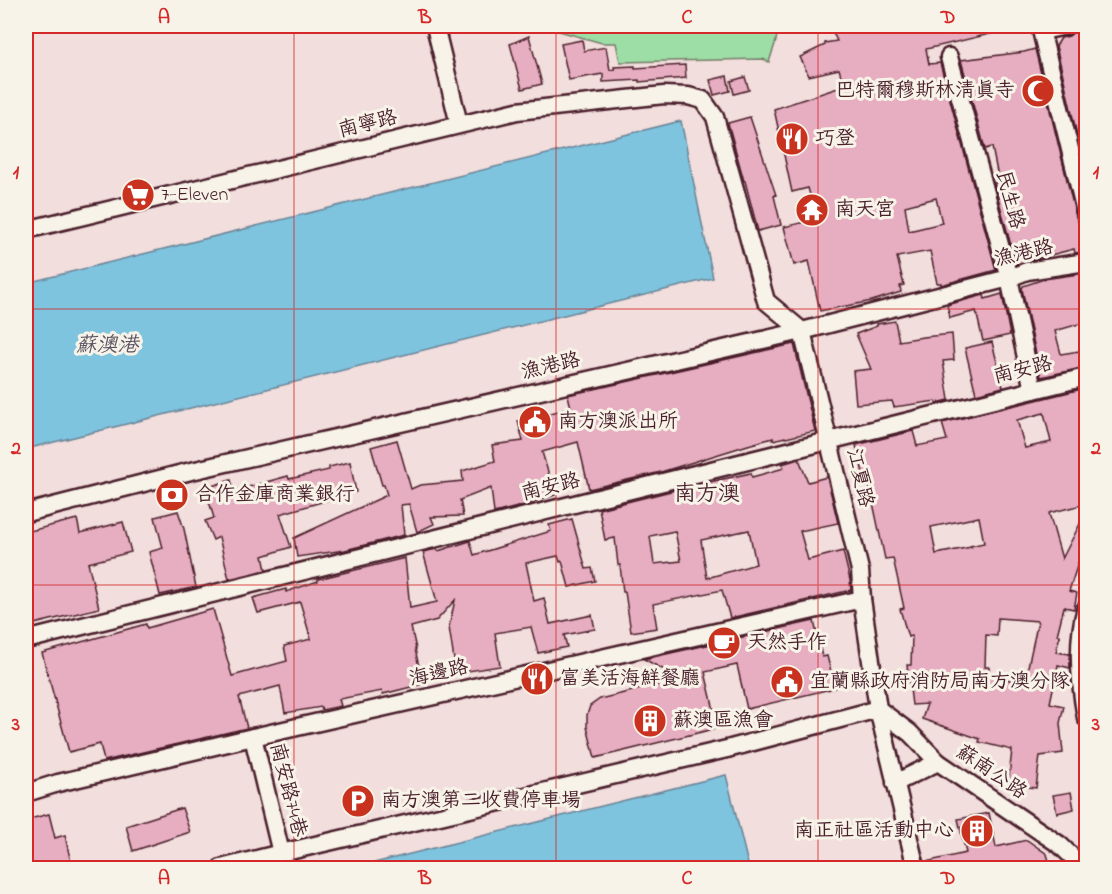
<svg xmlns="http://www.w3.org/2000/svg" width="1112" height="894" viewBox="0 0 1112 894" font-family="'Indie Flower','LXGW WenKai TC',sans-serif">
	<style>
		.green { fill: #9ddda6; stroke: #747e68; stroke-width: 1.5 }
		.water { fill: #7ec4de; stroke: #698296; stroke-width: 1.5 }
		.building { fill: #e7aec1; stroke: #4a1f2b; stroke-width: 1.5; fill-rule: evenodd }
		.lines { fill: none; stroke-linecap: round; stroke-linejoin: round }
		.street-casing { stroke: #4a1f2b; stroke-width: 21 }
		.street { stroke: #f7f3e8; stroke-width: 16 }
		.grid { fill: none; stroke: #d62828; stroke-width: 1.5; stroke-opacity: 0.55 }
		.labels { text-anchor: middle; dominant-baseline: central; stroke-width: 6; stroke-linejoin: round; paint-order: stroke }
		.poi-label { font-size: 20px; fill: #4a1f2b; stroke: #f7f3e8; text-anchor: start }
		.street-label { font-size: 20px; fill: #4a1f2b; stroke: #f7f3e8 }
		.water-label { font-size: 21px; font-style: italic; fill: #5a5161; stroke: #f7f3e8 }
		.quarter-label { font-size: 22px; fill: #4a1f2b; stroke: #f7f3e8 }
		.neatline { fill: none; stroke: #d62828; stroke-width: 2 }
		.grid-label { font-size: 20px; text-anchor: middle; font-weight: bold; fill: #d62828 }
	</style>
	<rect width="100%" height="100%" fill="#f2dedc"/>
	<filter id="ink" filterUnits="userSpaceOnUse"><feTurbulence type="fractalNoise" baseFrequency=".0167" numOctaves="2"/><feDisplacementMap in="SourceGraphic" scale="12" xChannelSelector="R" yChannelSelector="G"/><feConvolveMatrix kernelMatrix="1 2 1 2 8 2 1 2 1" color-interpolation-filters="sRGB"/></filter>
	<g filter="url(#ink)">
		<path class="green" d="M 541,26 L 778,26 L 776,41 L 769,62 L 763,59 L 620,62 L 616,43 L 602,43 Z"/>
		<g class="water">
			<path d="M 681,121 L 713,278 L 26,449 L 26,283 Z"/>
			<path d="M 726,775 L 749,868 L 354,868 Z"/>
		</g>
		<g class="building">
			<path d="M 830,26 L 886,26 L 886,30 L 907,26 L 1003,26 L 1003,31 L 926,49 L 929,64 L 940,63 L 996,270 L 941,285 L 941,283 L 937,283 L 930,251 L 897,257 L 904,285 L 900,286 L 901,292 L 872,301 L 820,311 L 809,261 L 794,265 L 784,227 L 817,219 L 808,188 L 792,192 L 774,109 L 844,86 L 839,69 L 809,76 L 800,57 L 825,45 L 825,43 L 837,41 ZM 936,198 L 942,223 L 909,231 L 905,206 Z"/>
			<path d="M 1086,26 L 1086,173 L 1056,46 L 1061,38 L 1069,36 L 1075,30 Z"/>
			<path d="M 529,36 L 542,84 L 522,89 L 510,44 Z"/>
			<path d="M 582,40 L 584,51 L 606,47 L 610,70 L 615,69 L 614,67 L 635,66 L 635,68 L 685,65 L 686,78 L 639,82 L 639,80 L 603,82 L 603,74 L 569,80 L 561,44 Z"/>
			<path d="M 1035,49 L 1076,217 L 1079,223 L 1086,225 L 1086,252 L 1075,253 L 1074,249 L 1016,264 L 994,183 L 999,182 L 992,147 L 985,149 L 961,60 L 1024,52 Z"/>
			<path d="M 727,76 L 730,91 L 714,95 L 710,80 Z"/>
			<path d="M 745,77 L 749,90 L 734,94 L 731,81 Z"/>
			<path d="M 750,117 L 776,195 L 774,196 L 781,225 L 758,231 L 745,181 L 744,181 L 728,123 Z"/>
			<path d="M 1086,273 L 1086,322 L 1055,331 L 1061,354 L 1086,350 L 1086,367 L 1041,377 L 1022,289 L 1023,286 L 1044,279 Z"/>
			<path d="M 1002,294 L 1010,335 L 983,341 L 976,311 L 950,318 L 947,305 L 984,295 L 985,299 Z"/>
			<path d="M 895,321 L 899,341 L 923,337 L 952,334 L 954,360 L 943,361 L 949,400 L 937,403 L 936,401 L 894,407 L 892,401 L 856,404 L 853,371 L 871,369 L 856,334 L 877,326 L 877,324 Z"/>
			<path d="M 992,342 L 1003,387 L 976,394 L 965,348 Z"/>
			<path d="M 794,344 L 815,431 L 786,438 L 785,437 L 773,440 L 773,438 L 748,445 L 661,472 L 589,489 L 578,442 L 542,452 L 555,495 L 521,506 L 494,513 L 491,488 L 460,500 L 463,516 L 431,517 L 434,524 L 417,532 L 409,504 L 401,505 L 404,535 L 345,550 L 297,557 L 294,538 L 387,495 L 384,485 L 382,485 L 371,447 L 397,440 L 411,489 L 420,485 L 463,481 L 462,471 L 495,461 L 492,445 L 523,441 L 518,421 L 571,408 L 568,395 Z"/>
			<path d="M 1086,388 L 1086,504 L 1049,513 L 1062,559 L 1086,512 L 1086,557 L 1081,554 L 1069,591 L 1077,593 L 1074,609 L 1064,607 L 1057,635 L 1060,635 L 1056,652 L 1070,654 L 1070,668 L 1058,665 L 1050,703 L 1064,706 L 1060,723 L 1063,753 L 1040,756 L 1036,788 L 1008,785 L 1012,750 L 979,742 L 980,739 L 922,719 L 927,704 L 912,705 L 907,665 L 911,665 L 912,636 L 908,637 L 900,609 L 904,608 L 893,558 L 885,559 L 869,484 L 866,485 L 856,445 L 913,431 L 917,446 L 947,440 L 942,423 ZM 1044,413 L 1051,442 L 1025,448 L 1017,420 ZM 979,517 L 984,543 L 970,546 L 971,547 L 936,554 L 931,527 ZM 998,618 L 1038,621 L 1024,685 L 989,673 L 989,667 L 985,667 L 986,635 L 997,636 Z"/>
			<path d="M 799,459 L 808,482 L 827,477 L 838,523 L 800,531 L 808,560 L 843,551 L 850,580 L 851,590 L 730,618 L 722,590 L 653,604 L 657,628 L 631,632 L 625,592 L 623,592 L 620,565 L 618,565 L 615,538 L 605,540 L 599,509 L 691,486 L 751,473 L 752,477 L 784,468 L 782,464 ZM 749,530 L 756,564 L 707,578 L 701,540 ZM 675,531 L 681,561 L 654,564 L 650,536 Z"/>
			<path d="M 350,462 L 356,492 L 280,514 L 291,547 L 263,556 L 266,570 L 229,579 L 219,537 L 213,540 L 205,521 L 214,518 L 205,488 L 231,480 L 234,491 L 288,476 L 289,479 L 329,470 L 329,467 Z"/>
			<path d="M 178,511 L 184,529 L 196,587 L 160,595 L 149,552 L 163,548 L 155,517 Z"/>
			<path d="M 77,519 L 80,533 L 123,522 L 131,552 L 88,563 L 99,608 L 30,625 L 26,607 L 26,532 Z"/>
			<path d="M 572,519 L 586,569 L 592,568 L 595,581 L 569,587 L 562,561 L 560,562 L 558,556 L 526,563 L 534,601 L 544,598 L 550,624 L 592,615 L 595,629 L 564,635 L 567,647 L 538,653 L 531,627 L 495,633 L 500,666 L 456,673 L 449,627 L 455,600 L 437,620 L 411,627 L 416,649 L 415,649 L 423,684 L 383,694 L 382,691 L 339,699 L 341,706 L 322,710 L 321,707 L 285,713 L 280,686 L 239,697 L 247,728 L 104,761 L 100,744 L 69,752 L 42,653 L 146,624 L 147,628 L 213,609 L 232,676 L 287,661 L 284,646 L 311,639 L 300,602 L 258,613 L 253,598 L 286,589 L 286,592 L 318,581 L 318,579 L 405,558 L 410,608 L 437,602 L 423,552 L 437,549 L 438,551 L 470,541 L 474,555 L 551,531 L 549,525 Z"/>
			<path d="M 814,621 L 822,657 L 827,656 L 835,688 L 747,709 L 737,665 L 705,672 L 714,710 L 709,711 L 714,729 L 595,758 L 587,727 L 587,715 L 590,706 L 600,699 L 681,679 L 644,659 Z"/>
			<path d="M 1071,792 L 1074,809 L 1057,813 L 1053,795 Z"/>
			<path d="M 182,808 L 190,832 L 133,851 L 126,826 Z"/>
			<path d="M 989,813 L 996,847 L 1027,840 L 1047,854 L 1051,868 L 926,868 L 925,862 L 966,853 L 958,819 Z"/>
			<path d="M 49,814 L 55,838 L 65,835 L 72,868 L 26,868 L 26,820 Z"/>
		</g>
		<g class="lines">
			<defs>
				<g id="street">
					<path d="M 435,26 L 459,124"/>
					<path d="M 1040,26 L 1086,215"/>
					<path d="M 1042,31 L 1066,26"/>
					<path d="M 949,57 L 1009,278 L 1033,390"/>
					<path d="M 26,230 L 517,111 L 664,95 L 688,96 L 703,100 L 715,117 L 766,301 L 802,331 L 860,570 L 862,599 L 878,709 L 916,868"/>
					<path d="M 26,513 L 187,472 L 802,331 L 1009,278 L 1027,271 L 1086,262"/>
					<path d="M 1086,608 C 1076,641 1080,684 1086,718"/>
					<path d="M 26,640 L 1086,377"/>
					<path d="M 878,709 L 910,733 L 938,762 L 1060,845 L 1084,868"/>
					<path d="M 253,737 L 281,853"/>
					<path d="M 895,783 L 938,762"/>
					<path d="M 26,793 L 58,783 L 253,737 L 862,599"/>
					<path d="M 221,868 L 281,853 L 727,749 L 878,709"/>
				</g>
			</defs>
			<use href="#street" class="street-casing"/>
			<use href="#street" class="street"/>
		</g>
	</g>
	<path class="grid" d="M 294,26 L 294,868M 556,26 L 556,868M 818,26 L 818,868M 26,309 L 1086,309M 26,585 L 1086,585"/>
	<defs>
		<symbol id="mosque-disc" viewBox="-11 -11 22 22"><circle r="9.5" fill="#c8321e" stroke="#f7f3e8"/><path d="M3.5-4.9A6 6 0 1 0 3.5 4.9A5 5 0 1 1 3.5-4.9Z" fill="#fff"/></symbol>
		<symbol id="restaurant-disc" viewBox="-11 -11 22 22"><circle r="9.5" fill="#c8321e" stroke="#f7f3e8"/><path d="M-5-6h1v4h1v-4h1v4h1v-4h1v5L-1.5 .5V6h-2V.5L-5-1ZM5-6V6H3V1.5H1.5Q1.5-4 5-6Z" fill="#fff"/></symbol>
		<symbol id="supermarket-disc" viewBox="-11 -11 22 22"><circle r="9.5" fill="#c8321e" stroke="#f7f3e8"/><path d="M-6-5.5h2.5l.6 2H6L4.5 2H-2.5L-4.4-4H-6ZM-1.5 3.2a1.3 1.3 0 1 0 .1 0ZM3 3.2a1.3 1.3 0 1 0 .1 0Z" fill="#fff"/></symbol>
		<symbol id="temple-disc" viewBox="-11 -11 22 22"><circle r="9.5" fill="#c8321e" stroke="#f7f3e8"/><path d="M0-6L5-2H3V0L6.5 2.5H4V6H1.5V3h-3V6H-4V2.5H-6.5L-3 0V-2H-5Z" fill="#fff"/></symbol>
		<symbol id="civic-disc" viewBox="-11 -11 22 22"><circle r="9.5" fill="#c8321e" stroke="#f7f3e8"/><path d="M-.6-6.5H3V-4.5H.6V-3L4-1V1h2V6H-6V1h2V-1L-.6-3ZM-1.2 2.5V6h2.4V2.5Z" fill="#fff"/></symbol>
		<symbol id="bank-disc" viewBox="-11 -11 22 22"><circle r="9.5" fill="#c8321e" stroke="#f7f3e8"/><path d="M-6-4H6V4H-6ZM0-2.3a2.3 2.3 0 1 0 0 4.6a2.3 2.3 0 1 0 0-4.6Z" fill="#fff"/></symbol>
		<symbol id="cafe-disc" viewBox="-11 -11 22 22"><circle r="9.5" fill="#c8321e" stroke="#f7f3e8"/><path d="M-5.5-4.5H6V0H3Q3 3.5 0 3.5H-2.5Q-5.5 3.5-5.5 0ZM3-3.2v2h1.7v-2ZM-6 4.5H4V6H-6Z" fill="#fff"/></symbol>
		<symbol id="building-disc" viewBox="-11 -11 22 22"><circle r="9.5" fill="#c8321e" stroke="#f7f3e8"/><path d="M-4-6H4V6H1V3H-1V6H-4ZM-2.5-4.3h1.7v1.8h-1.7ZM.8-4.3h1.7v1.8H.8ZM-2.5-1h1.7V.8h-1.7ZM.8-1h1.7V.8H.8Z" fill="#fff"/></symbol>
		<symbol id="parking-disc" viewBox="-11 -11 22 22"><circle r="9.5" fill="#c8321e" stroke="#f7f3e8"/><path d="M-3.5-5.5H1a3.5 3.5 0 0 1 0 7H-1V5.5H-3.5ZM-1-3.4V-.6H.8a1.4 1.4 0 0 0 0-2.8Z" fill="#fff"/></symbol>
	</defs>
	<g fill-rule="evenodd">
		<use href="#mosque-disc" x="1019" y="72" width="38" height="38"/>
		<use href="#restaurant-disc" x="773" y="120" width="38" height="38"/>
		<use href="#supermarket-disc" x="119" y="176" width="38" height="38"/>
		<use href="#temple-disc" x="793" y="191" width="38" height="38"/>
		<use href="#civic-disc" x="516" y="403" width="38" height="38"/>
		<use href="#bank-disc" x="153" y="476" width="38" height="38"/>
		<use href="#cafe-disc" x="705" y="624" width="38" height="38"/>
		<use href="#restaurant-disc" x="518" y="660" width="38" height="38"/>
		<use href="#civic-disc" x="768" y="663" width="38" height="38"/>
		<use href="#building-disc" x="631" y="702" width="38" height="38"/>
		<use href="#parking-disc" x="339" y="782" width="38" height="38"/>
		<use href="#building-disc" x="958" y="812" width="38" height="38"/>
	</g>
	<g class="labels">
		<g class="poi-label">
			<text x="1015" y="91" text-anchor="end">巴特爾穆斯林清真寺</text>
			<text x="815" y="139">巧登</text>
			<text x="161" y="195">7-Eleven</text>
			<text x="835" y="210">南天宮</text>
			<text x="558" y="422">南方澳派出所</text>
			<text x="195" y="495">合作金庫商業銀行</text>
			<text x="747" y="643">天然手作</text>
			<text x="560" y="679">富美活海鮮餐廳</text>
			<text x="810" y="682">宜蘭縣政府消防局南方澳分隊</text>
			<text x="673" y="721">蘇澳區漁會</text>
			<text x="381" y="801">南方澳第二收費停車場</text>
			<text x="954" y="831" text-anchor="end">南正社區活動中心</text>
		</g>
		<g class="street-label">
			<text transform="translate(368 125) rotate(-14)">南寧路</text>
			<text transform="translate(1009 200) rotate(75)">民生路</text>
			<text transform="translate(1024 254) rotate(-13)">漁港路</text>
			<text transform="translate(551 367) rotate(-13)">漁港路</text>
			<text transform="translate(1023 371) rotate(-14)">南安路</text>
			<text transform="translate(859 478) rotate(77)">江夏路</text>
			<text transform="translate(551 488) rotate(-14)">南安路</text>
			<text transform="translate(439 674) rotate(-13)">海邊路</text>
			<text transform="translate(991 773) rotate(34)">蘇南公路</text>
			<text transform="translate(287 790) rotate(76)">南安路74巷</text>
		</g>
		<g class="water-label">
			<text x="107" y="346">蘇澳港</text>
		</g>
		<g class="quarter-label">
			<text x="707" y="495">南方澳</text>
		</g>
	</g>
	<rect width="1112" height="894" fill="none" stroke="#f7f3e8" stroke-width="66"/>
	<rect x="33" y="33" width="1046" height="828" class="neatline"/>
	<g class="grid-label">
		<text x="164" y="23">A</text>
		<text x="425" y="23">B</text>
		<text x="687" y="23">C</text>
		<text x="948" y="23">D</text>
		<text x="16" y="178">1</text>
		<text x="1096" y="178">1</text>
		<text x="16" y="454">2</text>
		<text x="1096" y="454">2</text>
		<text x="16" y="730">3</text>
		<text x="1096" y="730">3</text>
		<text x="164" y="884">A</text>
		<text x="425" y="884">B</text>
		<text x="687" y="884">C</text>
		<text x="948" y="884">D</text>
	</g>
</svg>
